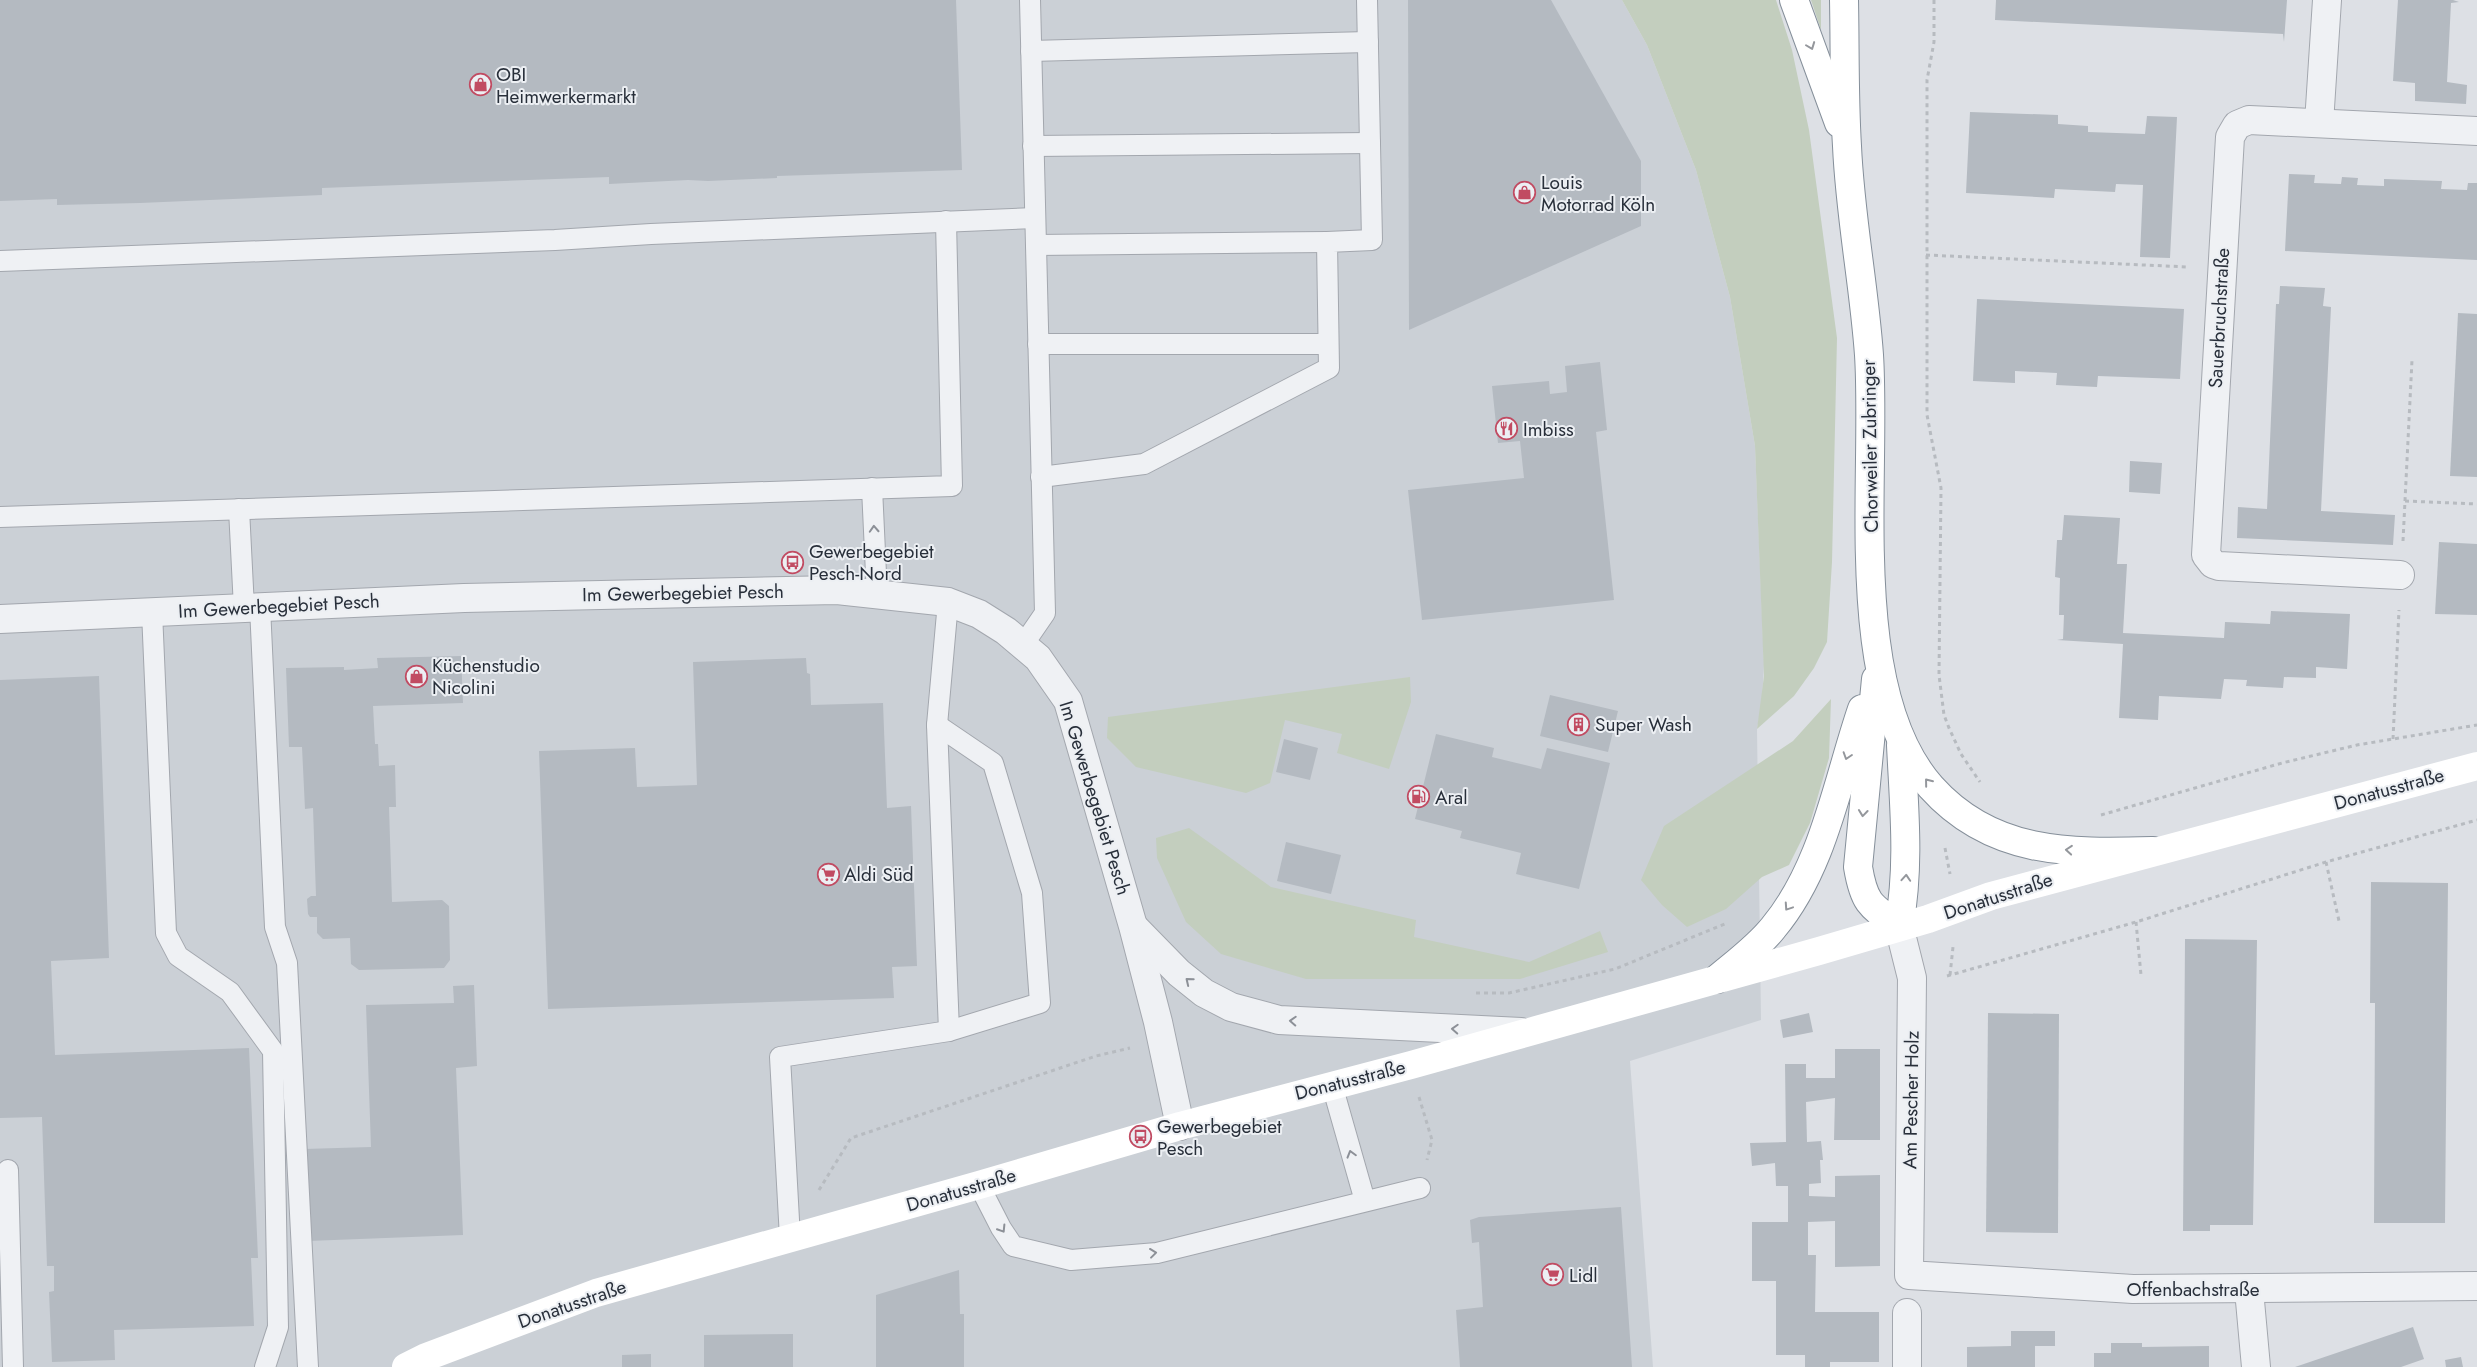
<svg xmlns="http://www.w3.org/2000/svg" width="2477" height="1367" viewBox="0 0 2477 1367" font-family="Jost,sans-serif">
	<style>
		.built { fill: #cbd0d6 }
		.green { fill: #c3cebe }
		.building { fill: #b4bac1 }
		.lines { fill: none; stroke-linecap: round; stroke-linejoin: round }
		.lane-casing { stroke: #a3a7ae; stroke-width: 22 }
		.street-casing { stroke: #a3a7ae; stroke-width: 30 }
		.highway-casing { stroke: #858f9a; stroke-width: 30 }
		.path { stroke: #b7bbc0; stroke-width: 3; stroke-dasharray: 4 4; stroke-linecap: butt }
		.lane { stroke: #eff1f4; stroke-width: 20 }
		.street { stroke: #eff1f4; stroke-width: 28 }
		.secondary { stroke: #fff; stroke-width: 28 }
		.highway { stroke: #fff; stroke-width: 28 }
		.oneway { stroke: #94979c }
		.oneway2 { stroke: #8c9097 }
		.labels { text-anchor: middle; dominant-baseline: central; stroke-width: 4; stroke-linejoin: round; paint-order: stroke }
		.poi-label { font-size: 19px; fill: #282f3a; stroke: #eceff3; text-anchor: start }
		.street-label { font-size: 19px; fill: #282f3a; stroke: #eceff3 }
	</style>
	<rect width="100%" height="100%" fill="#dde0e5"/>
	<path class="built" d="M 0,0 L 1622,0 L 1647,45 L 1696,170 L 1730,297 L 1755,446 L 1764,664 L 1762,702 L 1757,729 L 1761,1020 L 1630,1061 L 1653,1367 L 0,1367 Z"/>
	<g class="green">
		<path d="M 1622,0 L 1776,0 L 1792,50 L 1809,130 L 1837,338 L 1832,562 L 1827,642 L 1814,668 L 1794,696 L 1757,729 L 1764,676 L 1755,446 L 1730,297 L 1696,170 L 1647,45 Z"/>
		<path d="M 1811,0 L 1821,0 L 1821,30 Z"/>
		<path d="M 1410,677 L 1411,702 L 1389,769 L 1337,753 L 1342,734 L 1285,720 L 1270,783 L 1246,793 L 1136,767 L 1107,738 L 1108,717 Z"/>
		<path d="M 1831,699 L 1829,758 L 1810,823 L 1789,865 L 1762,877 L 1726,909 L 1687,927 L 1662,905 L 1641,880 L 1664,826 L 1793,741 Z"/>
		<path d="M 1189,828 L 1271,887 L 1416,920 L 1414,937 L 1529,962 L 1600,931 L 1608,952 L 1520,979 L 1306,979 L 1221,954 L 1186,922 L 1157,858 L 1156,838 Z"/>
	</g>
	<g class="building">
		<path d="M 0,0 L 956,0 L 962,170 L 777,176 L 777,178 L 708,181 L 688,180 L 609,184 L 609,177 L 322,188 L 322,195 L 140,203 L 57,205 L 57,199 L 0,201 Z"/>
		<path d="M 1408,0 L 1551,0 L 1641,161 L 1641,226 L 1409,330 Z"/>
		<path d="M 1996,0 L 2287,0 L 2284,42 L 2283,34 L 1995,20 Z"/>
		<path d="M 2398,0 L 2453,0 L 2459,2 L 2451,3 L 2447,82 L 2467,85 L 2466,104 L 2415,101 L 2415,83 L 2393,81 Z"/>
		<path d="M 1970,112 L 2058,115 L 2058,124 L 2088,126 L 2088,132 L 2145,134 L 2147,116 L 2177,117 L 2170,258 L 2140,257 L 2143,185 L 2116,184 L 2115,192 L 2055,189 L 2054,198 L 1966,193 Z"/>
		<path d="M 2289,174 L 2315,175 L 2314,183 L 2341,184 L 2342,177 L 2358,178 L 2357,185 L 2384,186 L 2384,179 L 2442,181 L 2441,189 L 2467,190 L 2468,183 L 2477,183 L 2477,260 L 2285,251 Z"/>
		<path d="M 2280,286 L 2325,288 L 2323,306 L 2331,307 L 2321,511 L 2395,515 L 2393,545 L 2237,538 L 2238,507 L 2267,509 L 2276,304 L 2279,304 Z"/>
		<path d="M 1977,299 L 2184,309 L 2180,379 L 2098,376 L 2097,387 L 2056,385 L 2057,373 L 2015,371 L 2015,383 L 1973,381 Z"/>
		<path d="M 2458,313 L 2477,314 L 2477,477 L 2450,476 Z"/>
		<path d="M 1600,362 L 1607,430 L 1596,432 L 1614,600 L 1422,620 L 1408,490 L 1524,478 L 1520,441 L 1498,443 L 1492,386 L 1549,381 L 1550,394 L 1567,392 L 1565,366 Z"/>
		<path d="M 2130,461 L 2162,463 L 2160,494 L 2129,492 Z"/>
		<path d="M 2064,515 L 2120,518 L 2117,564 L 2127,564 L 2123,633 L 2224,638 L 2225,622 L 2270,624 L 2271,611 L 2350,614 L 2347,669 L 2316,667 L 2316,678 L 2284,677 L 2283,688 L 2246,686 L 2247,680 L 2224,679 L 2221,699 L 2159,696 L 2158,720 L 2119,718 L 2123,644 L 2057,640 L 2063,639 L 2064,615 L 2059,615 L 2060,578 L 2055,577 L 2057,540 L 2062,540 Z"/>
		<path d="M 2439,542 L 2477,544 L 2477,615 L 2435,614 Z"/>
		<path d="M 461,656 L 463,703 L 373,706 L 375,744 L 378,744 L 379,766 L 395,765 L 396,807 L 389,807 L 392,902 L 442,900 L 449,906 L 450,960 L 444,968 L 359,970 L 351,964 L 350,938 L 323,939 L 317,933 L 317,917 L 310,917 L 308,914 L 307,899 L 311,896 L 316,896 L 313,808 L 305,809 L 302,747 L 289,747 L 286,668 L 344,667 L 344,670 L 378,668 L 377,658 Z"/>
		<path d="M 806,658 L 807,673 L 810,674 L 811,705 L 883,703 L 887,808 L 911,806 L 917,966 L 892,967 L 894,998 L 548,1009 L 539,751 L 635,748 L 637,787 L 697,785 L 693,662 Z"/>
		<path d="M 99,676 L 109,958 L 51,961 L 55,1055 L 249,1048 L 258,1258 L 251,1258 L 254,1326 L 114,1330 L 115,1360 L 52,1362 L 49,1292 L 54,1291 L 54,1266 L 47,1266 L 42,1117 L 0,1118 L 0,680 Z"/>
		<path d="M 1550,695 L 1618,711 L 1608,752 L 1540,736 Z"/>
		<path d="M 1436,734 L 1494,748 L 1492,757 L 1541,769 L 1547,748 L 1610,763 L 1579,889 L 1516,874 L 1521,853 L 1460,838 L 1462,831 L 1415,819 Z"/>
		<path d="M 1284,739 L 1318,748 L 1310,780 L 1276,772 Z"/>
		<path d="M 1286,842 L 1341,855 L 1331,894 L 1277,881 Z"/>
		<path d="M 2371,882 L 2448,883 L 2445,1223 L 2374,1223 L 2375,1003 L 2370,1003 Z"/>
		<path d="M 2185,939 L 2257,940 L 2253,1225 L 2210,1225 L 2210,1231 L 2183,1231 Z"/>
		<path d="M 474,985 L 477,1066 L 456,1068 L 463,1235 L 308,1241 L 304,1149 L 371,1147 L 366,1005 L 454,1003 L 453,986 Z"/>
		<path d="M 1809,1013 L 1813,1032 L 1783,1038 L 1780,1020 Z"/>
		<path d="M 1988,1013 L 2059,1014 L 2058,1233 L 1986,1232 Z"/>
		<path d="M 1835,1049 L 1880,1049 L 1880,1140 L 1834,1140 L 1835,1098 L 1806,1102 L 1807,1142 L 1821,1141 L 1823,1160 L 1820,1160 L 1821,1183 L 1809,1184 L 1809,1196 L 1835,1197 L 1835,1176 L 1880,1175 L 1880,1266 L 1835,1267 L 1835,1221 L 1808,1222 L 1808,1255 L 1816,1255 L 1815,1312 L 1879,1312 L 1879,1362 L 1830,1362 L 1830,1367 L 1805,1367 L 1805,1355 L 1776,1355 L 1776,1281 L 1752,1281 L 1752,1222 L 1788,1222 L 1788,1186 L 1776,1186 L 1775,1163 L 1752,1166 L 1750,1143 L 1786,1142 L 1785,1064 L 1806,1064 L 1806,1078 L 1835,1078 Z"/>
		<path d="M 1621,1207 L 1632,1367 L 1460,1367 L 1456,1310 L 1483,1307 L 1479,1242 L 1472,1243 L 1470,1220 L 1479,1217 Z"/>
		<path d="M 959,1270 L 960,1314 L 964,1314 L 964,1367 L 876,1367 L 876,1295 Z"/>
		<path d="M 2413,1327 L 2424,1359 L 2401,1367 L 2295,1367 Z"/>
		<path d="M 2011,1331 L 2055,1331 L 2055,1346 L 2035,1346 L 2035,1367 L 1967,1367 L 1967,1347 L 2011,1346 Z"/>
		<path d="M 793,1334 L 793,1367 L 704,1367 L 704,1335 Z"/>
		<path d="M 2111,1343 L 2142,1343 L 2142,1347 L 2209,1346 L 2209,1367 L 2094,1367 L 2094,1353 L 2111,1353 Z"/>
		<path d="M 651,1354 L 651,1367 L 622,1367 L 622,1355 Z"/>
		<path d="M 2461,1357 L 2463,1367 L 2446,1367 L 2445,1360 Z"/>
	</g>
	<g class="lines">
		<defs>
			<g id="lane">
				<path d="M 1031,51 L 1368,42"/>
				<path d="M 1033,146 L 1370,143"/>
				<path d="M 1036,245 L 1327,242"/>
				<path d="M 0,261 L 555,240 L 651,234 L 1035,218"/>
				<path d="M 1038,344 L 1328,344"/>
				<path d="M 1041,477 L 1144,464 L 1329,368 L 1327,242 L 1372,240 L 1367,0"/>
				<path d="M 872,488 L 877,595"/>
				<path d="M 239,509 L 244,608"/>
				<path d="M 0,517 L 952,486 L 946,221"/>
				<path d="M 948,602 L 937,725 L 949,1031"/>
				<path d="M 260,607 L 275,927 L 287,963 L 308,1367"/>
				<path d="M 152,612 L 166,933 L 178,956 L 230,992 L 273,1051 L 278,1327 L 265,1367"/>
				<path d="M 1023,645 L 1045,613 L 1030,0"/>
				<path d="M 1332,1085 L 1365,1201"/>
				<path d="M 8,1170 L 13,1367"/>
				<path d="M 979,1185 L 1001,1228 L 1013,1246 L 1071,1260 L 1157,1253 L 1420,1188"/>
				<path d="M 790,1238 L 780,1057 L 949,1031 L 1040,1003 L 1032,893 L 993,763 L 937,725"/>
			</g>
			<g id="street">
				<path d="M 2319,123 L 2327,0"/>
				<path d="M 2400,575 L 2219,566 L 2213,564 L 2206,555 L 2230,137 L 2237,125 L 2249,120 L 2477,131"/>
				<path d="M 0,619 L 464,598 L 837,590 L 948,602 L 979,614 L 1006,631 L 1038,658 L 1068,701 L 1133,926 L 1158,1022 L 1180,1126"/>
				<path d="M 1899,926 L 1912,978 L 1909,1275 L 2133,1289 L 2477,1286"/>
				<path d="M 1134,927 L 1179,973 L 1204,993 L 1231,1007 L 1279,1020 L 1521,1032"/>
				<path d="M 2249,1290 L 2256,1367"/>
				<path d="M 1907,1367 L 1907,1313"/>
			</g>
			<g id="highway">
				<path d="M 1794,0 L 1839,123"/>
				<path d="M 1844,0 C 1845,49 1844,98 1847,146 C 1850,216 1864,285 1869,355 C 1877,478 1845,690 1931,787 C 1992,855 2069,853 2153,851"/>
				<path d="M 1876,679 L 1858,867 C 1864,903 1870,906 1899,926 C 1910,864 1904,808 1901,745"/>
				<path d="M 1717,979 C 1736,963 1758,947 1773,928 C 1824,867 1837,782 1862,709"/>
			</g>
		</defs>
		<use href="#lane" class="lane-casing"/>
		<use href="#street" class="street-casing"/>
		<use href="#highway" class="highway-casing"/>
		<g class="path">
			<path d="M 1934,0 L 1934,42 L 1927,80 L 1927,415 L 1941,488 L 1939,675 L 1944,715 L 1949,728 L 1961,754 L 1980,782"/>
			<path d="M 1926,255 L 2188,267"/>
			<path d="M 2405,501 L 2477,504"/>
			<path d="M 2403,541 L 2412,360"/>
			<path d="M 2393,739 L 2399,610"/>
			<path d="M 2101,815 L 2282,763 L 2357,745 L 2477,725"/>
			<path d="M 1945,848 L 1950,874"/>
			<path d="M 2326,862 L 2339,921"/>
			<path d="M 2136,922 L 2141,975"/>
			<path d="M 1950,975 L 1953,947"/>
			<path d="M 1947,976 L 2136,922 L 2326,862 L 2477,820"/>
			<path d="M 1476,993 L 1509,993 L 1615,969 L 1727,923"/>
			<path d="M 1419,1097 L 1432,1140 L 1427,1160"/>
			<path d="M 819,1190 L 851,1138 L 1096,1056 L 1130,1048"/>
		</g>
		<use href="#lane" class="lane"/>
		<use href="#street" class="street"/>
		<path class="secondary" d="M 406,1367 L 426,1357 L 596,1293 L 979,1185 L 1180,1126 L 1411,1065 L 1819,951 L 1928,919 L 1991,896 L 2477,766"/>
		<use href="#highway" class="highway"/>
	</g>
	<defs><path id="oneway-chevron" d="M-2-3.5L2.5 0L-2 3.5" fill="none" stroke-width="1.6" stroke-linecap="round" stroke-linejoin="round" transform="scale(1.25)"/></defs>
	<g class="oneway">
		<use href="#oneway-chevron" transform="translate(1811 46) rotate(69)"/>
		<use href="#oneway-chevron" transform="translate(1847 756) rotate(108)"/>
		<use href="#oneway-chevron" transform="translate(1928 782) rotate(-129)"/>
		<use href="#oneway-chevron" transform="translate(1863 813) rotate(96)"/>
		<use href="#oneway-chevron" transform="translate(2069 850) rotate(-175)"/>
		<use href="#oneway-chevron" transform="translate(1906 878) rotate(-86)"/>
		<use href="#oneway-chevron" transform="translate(1788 907) rotate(124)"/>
	</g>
	<g class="oneway2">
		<use href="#oneway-chevron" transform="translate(874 529) rotate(-93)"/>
		<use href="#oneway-chevron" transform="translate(1189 981) rotate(-141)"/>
		<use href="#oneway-chevron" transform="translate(1293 1021) rotate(-177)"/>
		<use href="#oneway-chevron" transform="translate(1455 1029) rotate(-177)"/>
		<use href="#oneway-chevron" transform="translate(1351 1154) rotate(-106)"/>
		<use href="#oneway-chevron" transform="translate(1002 1229) rotate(58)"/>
		<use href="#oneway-chevron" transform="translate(1153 1253) rotate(-7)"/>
	</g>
	<defs>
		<symbol id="shop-ring" viewBox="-11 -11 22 22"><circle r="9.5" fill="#eceff3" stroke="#c14b62" stroke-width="1.5"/><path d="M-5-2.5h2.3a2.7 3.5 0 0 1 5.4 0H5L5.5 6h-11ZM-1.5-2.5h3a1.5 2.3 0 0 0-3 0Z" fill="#c14b62"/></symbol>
		<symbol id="restaurant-ring" viewBox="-11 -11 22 22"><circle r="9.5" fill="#eceff3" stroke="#c14b62" stroke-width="1.5"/><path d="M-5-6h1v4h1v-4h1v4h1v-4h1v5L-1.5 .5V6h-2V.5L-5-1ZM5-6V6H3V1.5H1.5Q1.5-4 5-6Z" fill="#c14b62"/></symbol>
		<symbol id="bus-ring" viewBox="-11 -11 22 22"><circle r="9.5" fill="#eceff3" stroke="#c14b62" stroke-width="1.5"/><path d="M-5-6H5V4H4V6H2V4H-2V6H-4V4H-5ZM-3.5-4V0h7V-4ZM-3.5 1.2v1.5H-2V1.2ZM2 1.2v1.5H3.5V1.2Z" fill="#c14b62"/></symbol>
		<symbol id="building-ring" viewBox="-11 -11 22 22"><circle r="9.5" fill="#eceff3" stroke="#c14b62" stroke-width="1.5"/><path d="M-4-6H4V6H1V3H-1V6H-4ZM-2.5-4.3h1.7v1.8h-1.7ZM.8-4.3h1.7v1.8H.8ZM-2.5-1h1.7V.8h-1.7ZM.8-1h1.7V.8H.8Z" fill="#c14b62"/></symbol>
		<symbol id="fuel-ring" viewBox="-11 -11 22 22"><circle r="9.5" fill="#eceff3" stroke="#c14b62" stroke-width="1.5"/><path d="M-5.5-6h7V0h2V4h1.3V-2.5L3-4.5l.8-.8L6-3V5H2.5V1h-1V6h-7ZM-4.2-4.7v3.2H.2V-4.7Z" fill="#c14b62"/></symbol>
		<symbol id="supermarket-ring" viewBox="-11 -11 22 22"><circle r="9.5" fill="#eceff3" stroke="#c14b62" stroke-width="1.5"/><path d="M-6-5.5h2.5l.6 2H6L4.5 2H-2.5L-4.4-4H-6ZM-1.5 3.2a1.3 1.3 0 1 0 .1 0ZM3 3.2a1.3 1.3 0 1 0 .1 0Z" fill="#c14b62"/></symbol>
	</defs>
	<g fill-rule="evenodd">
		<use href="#shop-ring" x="468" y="72" width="25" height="25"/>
		<use href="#shop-ring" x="1512" y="180" width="25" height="25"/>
		<use href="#restaurant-ring" x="1494" y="416" width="25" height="25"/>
		<use href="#bus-ring" x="780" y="550" width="25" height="25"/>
		<use href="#shop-ring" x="404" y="664" width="25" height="25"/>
		<use href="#building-ring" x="1566" y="712" width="25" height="25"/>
		<use href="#fuel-ring" x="1406" y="784" width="25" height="25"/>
		<use href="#supermarket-ring" x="816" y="862" width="25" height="25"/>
		<use href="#bus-ring" x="1128" y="1124" width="25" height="25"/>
		<use href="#supermarket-ring" x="1540" y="1262" width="25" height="25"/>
	</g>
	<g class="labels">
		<g class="poi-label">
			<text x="496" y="74">OBI<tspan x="496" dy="22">Heimwerkermarkt</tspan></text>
			<text x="1541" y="182">Louis<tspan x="1541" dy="22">Motorrad Köln</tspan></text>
			<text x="1523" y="429">Imbiss</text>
			<text x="809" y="551">Gewerbegebiet<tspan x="809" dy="22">Pesch-Nord</tspan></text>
			<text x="432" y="665">Küchenstudio<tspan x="432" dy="22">Nicolini</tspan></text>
			<text x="1595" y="724">Super Wash</text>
			<text x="1435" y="797">Aral</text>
			<text x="844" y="874">Aldi Süd</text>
			<text x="1157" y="1126">Gewerbegebiet<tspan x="1157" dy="22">Pesch</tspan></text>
			<text x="1569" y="1275">Lidl</text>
		</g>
		<g class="street-label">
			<text transform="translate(2219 318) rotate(-87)">Sauerbruchstraße</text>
			<text transform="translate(1870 446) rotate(-91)">Chorweiler Zubringer</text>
			<text transform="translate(683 593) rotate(-1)">Im Gewerbegebiet Pesch</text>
			<text transform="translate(279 606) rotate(-3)">Im Gewerbegebiet Pesch</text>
			<text transform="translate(2389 789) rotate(-15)">Donatusstraße</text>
			<text transform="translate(1095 798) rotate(73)">Im Gewerbegebiet Pesch</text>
			<text transform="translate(1998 896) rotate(-18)">Donatusstraße</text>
			<text transform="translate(1350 1080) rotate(-14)">Donatusstraße</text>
			<text transform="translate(1911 1100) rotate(-89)">Am Pescher Holz</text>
			<text transform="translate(961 1190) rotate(-16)">Donatusstraße</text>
			<text x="2193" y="1289">Offenbachstraße</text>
			<text transform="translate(572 1304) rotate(-19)">Donatusstraße</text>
		</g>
	</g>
</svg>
